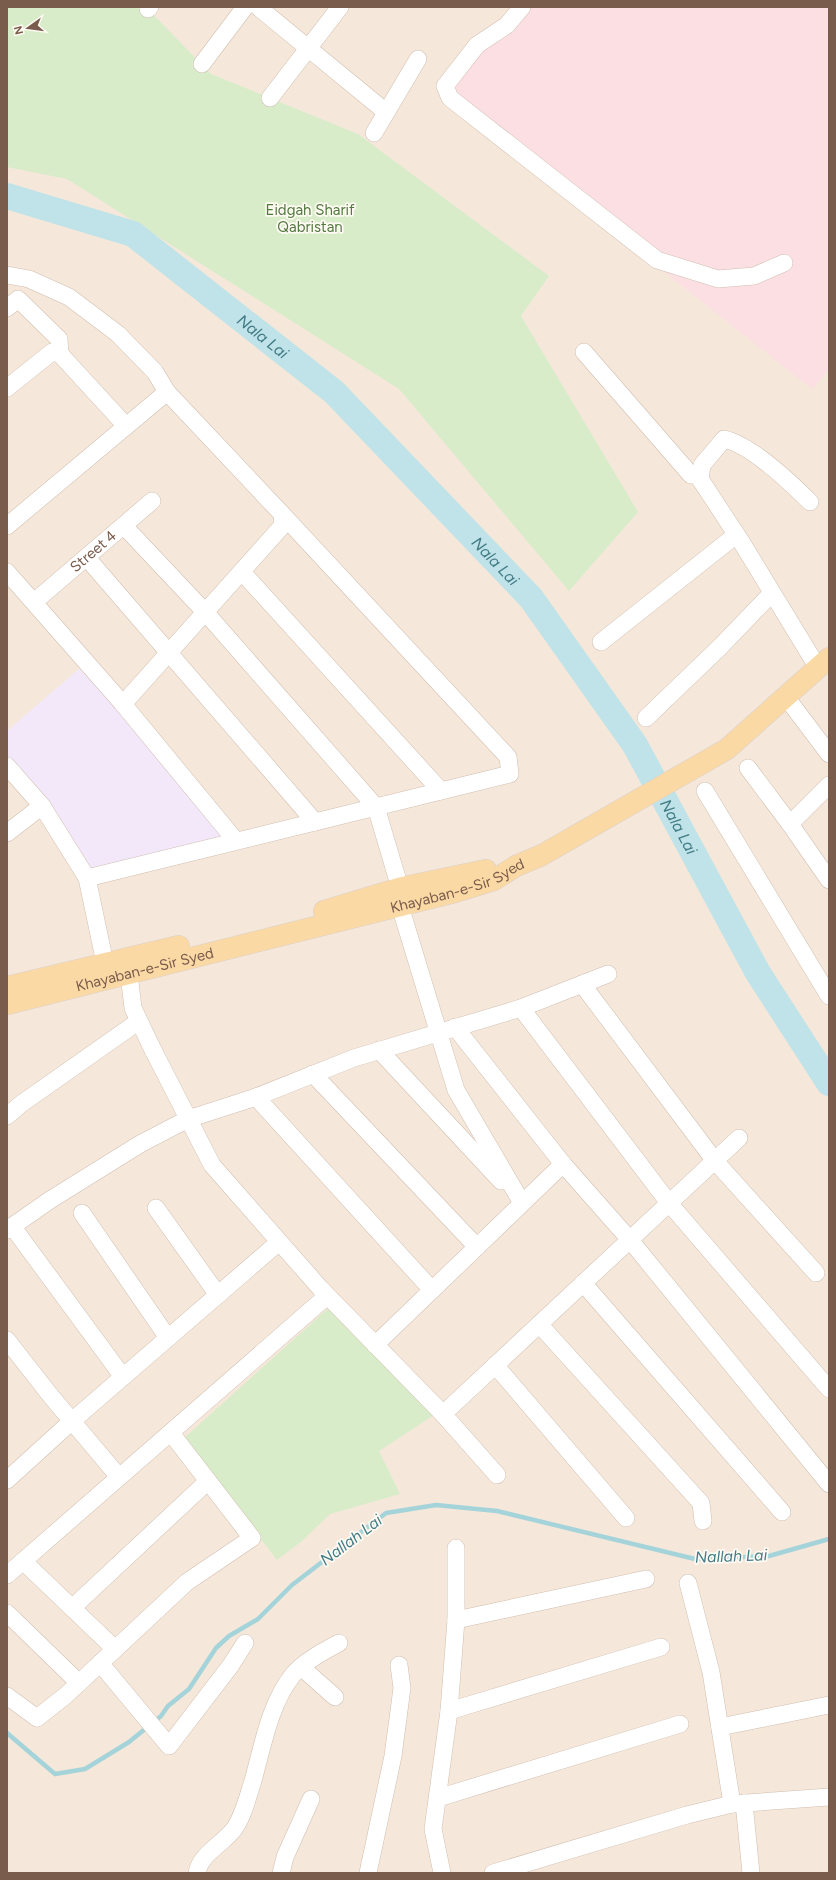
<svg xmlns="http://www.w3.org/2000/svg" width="836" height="1880" viewBox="0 0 836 1880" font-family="Figtree,sans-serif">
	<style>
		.residential { fill: #f5e8da }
		.education { fill: #f3e8fa }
		.medical { fill: #fbdfe3 }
		.green { fill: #d8ecc9 }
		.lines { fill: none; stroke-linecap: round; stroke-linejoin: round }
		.stream { stroke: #a5d3da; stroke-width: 4.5 }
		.river { stroke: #bfe3e8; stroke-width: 26 }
		.minor-casing { stroke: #d1beb0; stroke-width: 18 }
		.major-casing { stroke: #dad1cd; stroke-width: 22 }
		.minor { stroke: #fff; stroke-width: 17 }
		.major { stroke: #fbd9a5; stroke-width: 21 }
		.labels { text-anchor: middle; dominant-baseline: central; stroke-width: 3.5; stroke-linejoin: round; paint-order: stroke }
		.park-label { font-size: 15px; fill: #537a41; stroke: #fffaf3 }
		.street-label { font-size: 15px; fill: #7a5c4d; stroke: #fffaf3 }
		.water-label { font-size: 16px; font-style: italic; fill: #437c86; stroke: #fffaf3 }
	</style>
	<rect width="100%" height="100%" fill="#fdf6ec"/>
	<rect class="residential" x="7" y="7" width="822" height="1866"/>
	<path class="education" d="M 87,662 L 236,841 L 87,878 L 7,766 L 7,731 Z"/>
	<path class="medical" d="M 512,7 L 829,7 L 829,369 L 812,389 L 439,93 Z"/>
	<g class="green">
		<path d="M 7,7 L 146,7 L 211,74 L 358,134 L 549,276 L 521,316 L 638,512 L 569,591 L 399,389 L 67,179 L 7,167 Z"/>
		<path d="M 334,1303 L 440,1411 L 379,1451 L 400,1494 L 330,1514 L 302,1541 L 277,1560 L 183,1439 Z"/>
	</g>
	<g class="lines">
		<path class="stream" d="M 7,1733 L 55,1774 L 85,1769 L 129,1742 L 161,1716 L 168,1706 L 189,1689 L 216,1648 L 229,1636 L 258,1619 L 292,1585 L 386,1513 L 436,1505 L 497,1511 L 695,1559 L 769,1556 L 829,1539"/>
		<path class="river" id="s1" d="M 7,196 L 133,234 L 334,392 L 531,598 L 635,745 L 758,973 L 829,1083"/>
		<defs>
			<g id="minor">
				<path d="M 258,7 L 386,112"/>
				<path d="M 522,7 L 507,25 L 477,45 L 445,86 L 450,98 L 657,260 L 718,279 L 754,276 L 784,263"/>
				<path d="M 148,9 L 150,7"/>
				<path d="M 202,64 L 245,7"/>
				<path d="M 270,98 L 340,7"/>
				<path d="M 374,133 L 418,59"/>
				<path d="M 7,275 L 29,279 L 69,297 L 118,334 L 155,372 L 167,392 L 282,514 L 283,525 L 123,704"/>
				<path d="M 7,308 L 18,299 L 59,339 L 60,354"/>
				<path d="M 584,352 L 691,475 L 700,474"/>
				<path d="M 7,388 L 52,352 L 60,354 L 126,426"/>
				<path d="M 810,502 C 790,482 751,445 724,439 L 702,465 L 700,479 L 742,543 L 818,668"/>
				<path d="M 7,526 L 167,392"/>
				<path d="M 124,526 L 206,613 L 376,807 L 400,888"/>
				<path d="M 87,558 L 315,822"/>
				<path d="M 7,572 L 123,704 L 236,841"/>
				<path d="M 242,572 L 441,791"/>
				<path id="s2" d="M 34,602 L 152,501"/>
				<path d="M 601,642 L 736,535"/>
				<path d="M 786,697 L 829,754"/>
				<path d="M 646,718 L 720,647 L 772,593"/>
				<path d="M 7,766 L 42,806 L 87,878 L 105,963"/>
				<path d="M 748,768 L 790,824 L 829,880"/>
				<path d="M 705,791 L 829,996"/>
				<path d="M 790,824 L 829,785"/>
				<path d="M 7,833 L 42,806"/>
				<path d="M 87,878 L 510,774 L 508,757 L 282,514"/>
				<path d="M 400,906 L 456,1090 L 522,1203"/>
				<path d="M 129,974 L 133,1008 L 153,1050 L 212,1165 L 320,1288 L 443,1414 L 497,1475"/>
				<path d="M 582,984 L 715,1161 L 816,1273"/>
				<path d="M 521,1008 L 669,1203 L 829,1389"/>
				<path d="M 455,1027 L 563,1164 L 630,1240 L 829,1484"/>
				<path d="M 379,1050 L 501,1181"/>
				<path d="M 313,1074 L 477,1247"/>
				<path d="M 256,1097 L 432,1290"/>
				<path d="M 7,1116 L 21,1104 L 139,1021"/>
				<path d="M 156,1208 L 218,1295"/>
				<path d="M 82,1213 L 168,1338"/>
				<path d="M 12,1226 L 123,1377"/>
				<path d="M 7,1230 L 50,1200 L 140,1144 L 188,1119 L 256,1097 L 354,1058 L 521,1008 L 608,974"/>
				<path d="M 583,1283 L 782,1512"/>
				<path d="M 539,1324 L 701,1503 L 703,1521"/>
				<path d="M 7,1340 L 50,1395 L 119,1477"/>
				<path d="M 375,1345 L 563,1164"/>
				<path d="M 495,1365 L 626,1518"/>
				<path d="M 443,1414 L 739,1138"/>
				<path d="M 7,1480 L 72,1421 L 279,1242"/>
				<path d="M 23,1561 L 115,1649"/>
				<path d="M 7,1575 L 327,1296"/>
				<path d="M 688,1583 L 711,1672 L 732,1804"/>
				<path d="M 72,1608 L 208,1481"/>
				<path d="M 7,1613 L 79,1683"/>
				<path d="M 456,1620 L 646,1579"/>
				<path d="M 100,1663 L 169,1746 L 231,1665 L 245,1643"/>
				<path d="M 301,1667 L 335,1697"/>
				<path d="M 7,1696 L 37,1718 L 65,1696 L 187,1582 L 252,1538 L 171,1433"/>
				<path d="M 449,1711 L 661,1647"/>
				<path d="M 720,1727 L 829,1705"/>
				<path d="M 438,1798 L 680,1724"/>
				<path d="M 744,1803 L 751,1873"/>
				<path d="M 197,1873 C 200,1854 223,1844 234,1829 C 243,1817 247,1799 252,1784 C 262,1750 269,1705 292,1676 C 303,1662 324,1651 339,1643"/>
				<path d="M 281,1873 L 285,1857 L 311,1799"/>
				<path d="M 368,1873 L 393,1756 L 402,1688 L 399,1665"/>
				<path d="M 442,1873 L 433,1829 L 449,1711 L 456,1620 L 456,1548"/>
				<path d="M 493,1873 L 687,1815 L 732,1804 L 829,1797"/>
			</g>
			<g id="major">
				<path d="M 324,911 L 400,888 L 486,870"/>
				<path d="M 7,987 L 179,946"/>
				<path id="s3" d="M 7,1004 L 455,892 L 494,880 L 516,866 L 542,855 L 727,749 L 829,658"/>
			</g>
		</defs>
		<use href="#minor" class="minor-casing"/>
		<use href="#major" class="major-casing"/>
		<use href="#minor" class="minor"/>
		<use href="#major" class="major"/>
	</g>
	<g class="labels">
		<g class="park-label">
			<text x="310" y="210">Eidgah Sharif<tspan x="310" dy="17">Qabristan</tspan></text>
		</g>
		<g class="street-label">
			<text stroke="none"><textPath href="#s2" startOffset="78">Street 4</textPath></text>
			<text stroke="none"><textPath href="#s3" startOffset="466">Khayaban-e-Sir Syed</textPath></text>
			<text stroke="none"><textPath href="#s3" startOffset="142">Khayaban-e-Sir Syed</textPath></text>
		</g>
		<g class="water-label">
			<text stroke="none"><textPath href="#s1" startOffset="297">Nala Lai</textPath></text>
			<text stroke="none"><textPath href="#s1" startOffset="621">Nala Lai</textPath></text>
			<text stroke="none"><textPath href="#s1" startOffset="945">Nala Lai</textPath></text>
			<text transform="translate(351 1540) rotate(-37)">Nallah Lai</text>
			<text transform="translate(731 1556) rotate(-2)">Nallah Lai</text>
		</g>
	</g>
	<rect width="836" height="1880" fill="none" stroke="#7a5c4d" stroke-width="16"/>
	<g transform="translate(28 28) rotate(256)" stroke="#fffaf3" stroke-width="3" paint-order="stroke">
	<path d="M0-3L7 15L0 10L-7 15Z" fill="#7a5c4d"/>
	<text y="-6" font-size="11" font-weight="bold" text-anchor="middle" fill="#7a5c4d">N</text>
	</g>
</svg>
